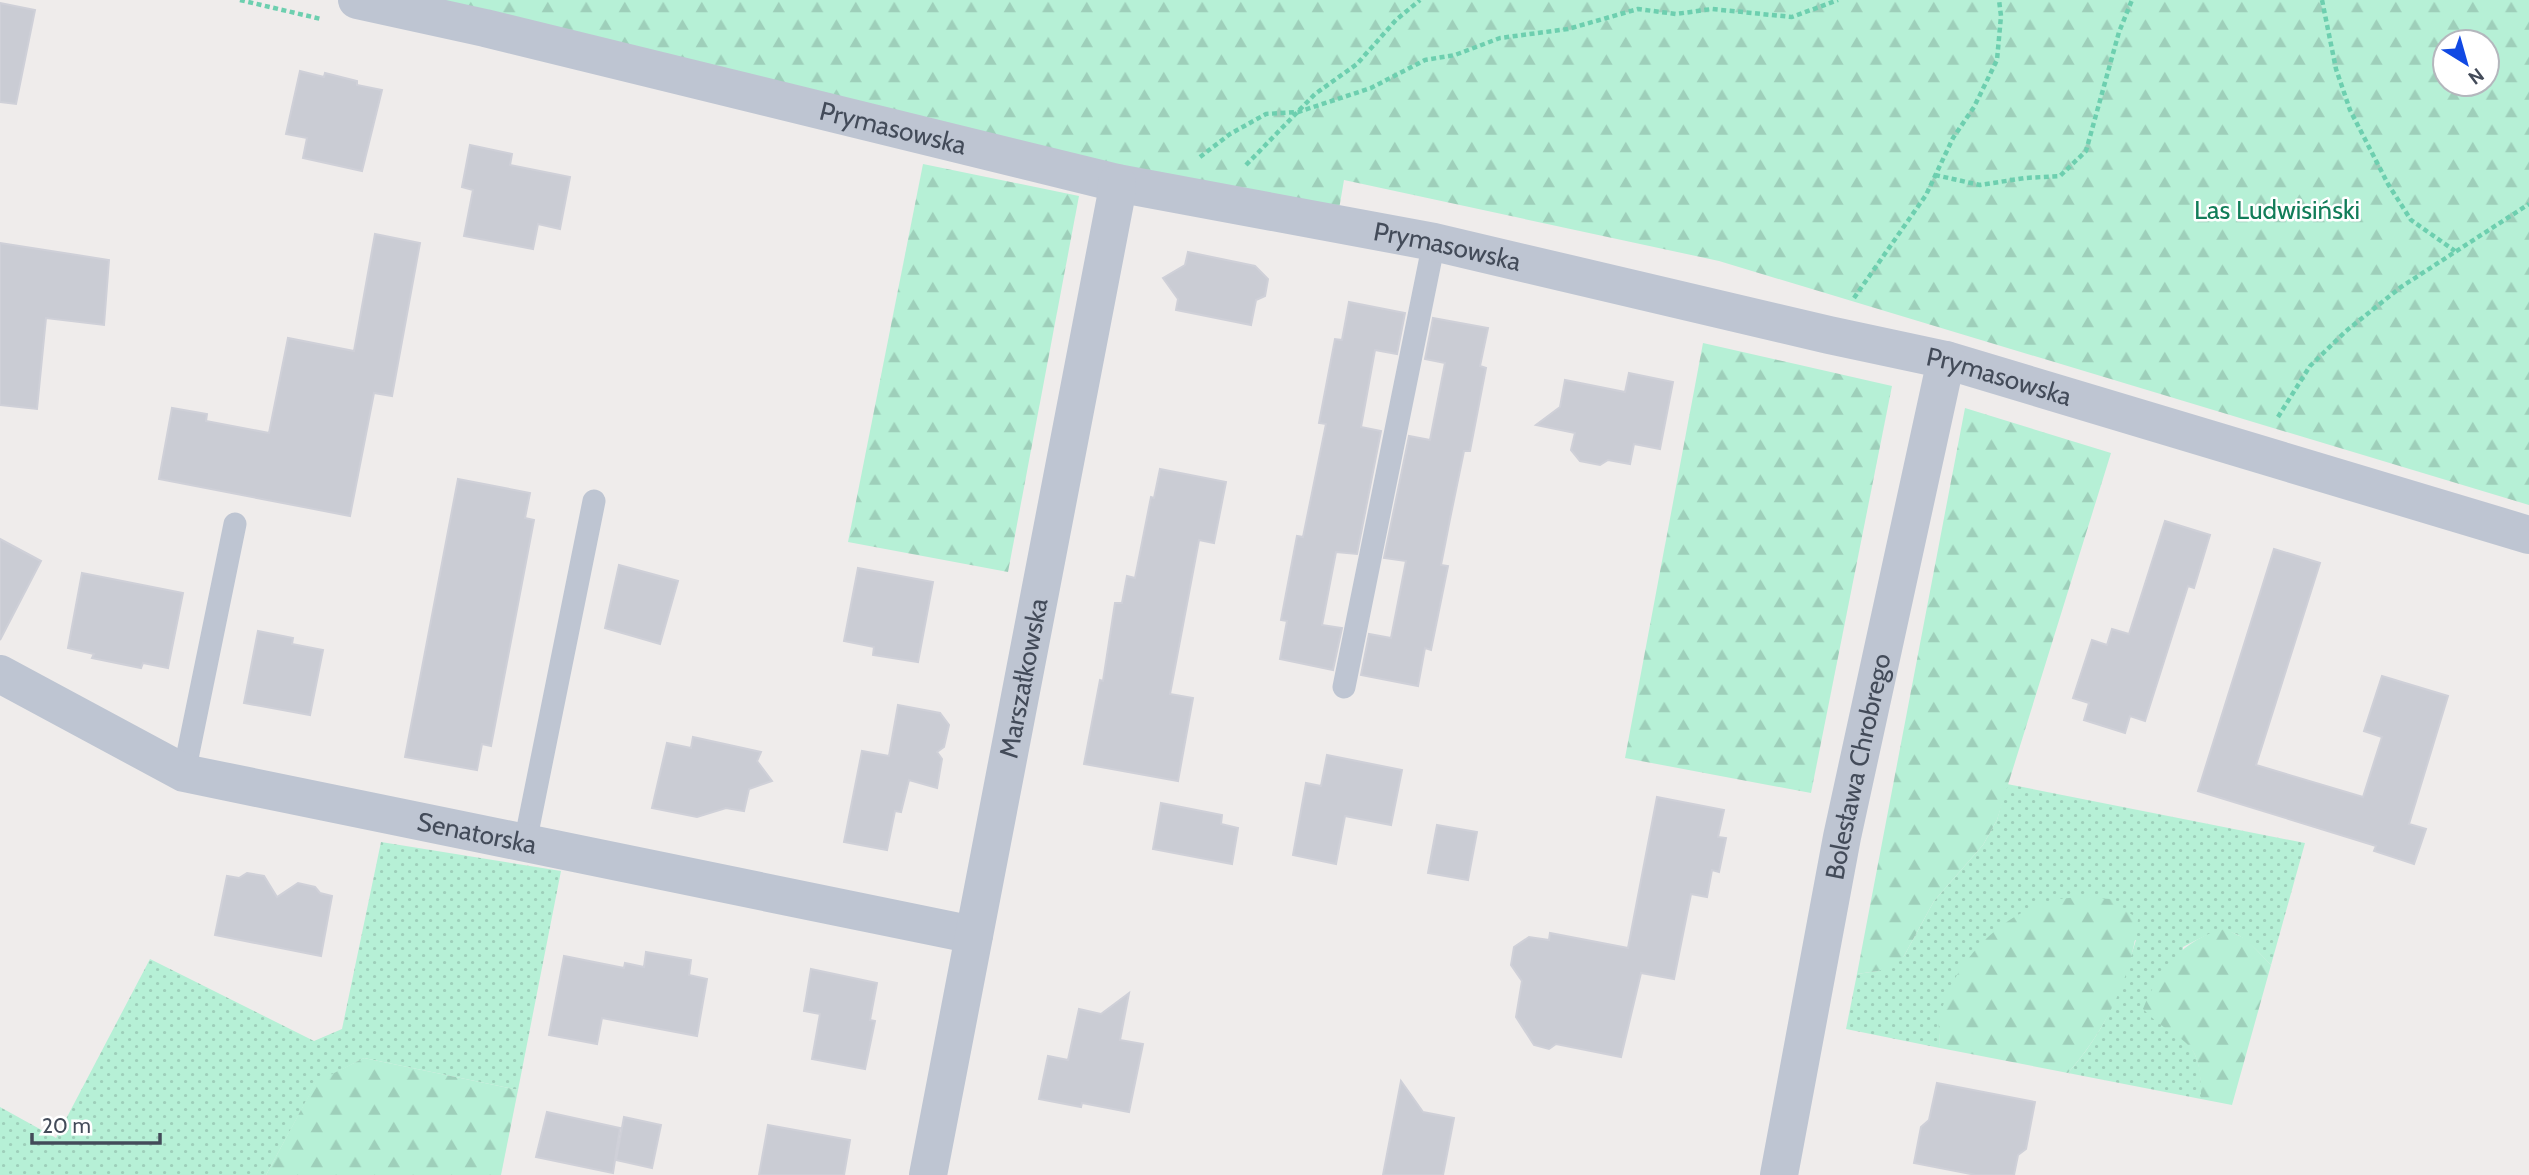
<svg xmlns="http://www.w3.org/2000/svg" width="2529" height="1175" viewBox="0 0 2529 1175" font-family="Cabin,sans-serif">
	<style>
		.grass { fill: url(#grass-dots) }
		.forest { fill: url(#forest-firs); fill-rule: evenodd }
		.building { fill: #caccd4; stroke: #cfd0d8; stroke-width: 2 }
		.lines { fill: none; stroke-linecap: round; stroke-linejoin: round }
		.path { stroke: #6dcfaf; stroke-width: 4.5; stroke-dasharray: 5 3.5; stroke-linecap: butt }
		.lane { stroke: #bec5d2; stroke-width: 23 }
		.street { stroke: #bec5d2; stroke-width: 38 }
		.labels { text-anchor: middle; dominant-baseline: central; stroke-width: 5; stroke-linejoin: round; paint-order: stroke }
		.street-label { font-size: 26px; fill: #434b59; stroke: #fff }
		.park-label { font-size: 26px; fill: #127d59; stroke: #fff }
	</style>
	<defs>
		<pattern id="grass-dots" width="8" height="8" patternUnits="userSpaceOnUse" patternTransform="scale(1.75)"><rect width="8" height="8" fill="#b6f0d6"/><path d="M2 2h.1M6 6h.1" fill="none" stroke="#9ecfba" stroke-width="1.8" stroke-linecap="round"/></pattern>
		<pattern id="forest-firs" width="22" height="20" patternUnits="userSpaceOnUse" patternTransform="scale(1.75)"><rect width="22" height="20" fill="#b6f0d6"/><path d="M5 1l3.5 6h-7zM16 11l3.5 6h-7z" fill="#9ecfba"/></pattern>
	</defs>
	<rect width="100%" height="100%" fill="#efeceb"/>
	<g class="grass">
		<path d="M 2007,784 L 2305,843 L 2271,965 C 2236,928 2230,921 2183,947 L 2180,1036 C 2200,1051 2202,1075 2201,1099 L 2068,1073 C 2107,1028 2119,995 2136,940 L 1939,1023 L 1940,1048 L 1846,1029 L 1857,974 L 1878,971 L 1904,956 L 1934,901 L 1983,845 L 1997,820 Z"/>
		<path d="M 381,842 L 561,871 L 518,1090 L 364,1058 L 316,1083 L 266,1175 L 0,1175 L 0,1107 L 56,1138 L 150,959 L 314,1041 L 342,1029 Z"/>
	</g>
	<g class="forest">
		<path d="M 406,0 L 2529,0 L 2529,505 L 1719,261 L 1344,180 L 1338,215 ZM 2445,42 L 2487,42 L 2487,84 L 2445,84 Z"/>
		<path d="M 923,164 L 1079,196 L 1008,572 L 848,542 Z"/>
		<path d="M 1703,343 L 1892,386 L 1811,793 L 1625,758 Z"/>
		<path d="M 1965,408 L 2111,453 L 1997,820 L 1983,845 L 1934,901 L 1904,956 L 1894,965 L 1878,971 L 1857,974 Z"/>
		<path d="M 2083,897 L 2110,899 L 2138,919 C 2132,978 2106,1029 2068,1073 L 1940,1048 C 1940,1039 1938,1029 1939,1021 C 1950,967 1994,920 2046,902 C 2057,898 2071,898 2083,897 Z"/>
		<path d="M 2225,929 L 2246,939 L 2271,965 L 2232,1105 L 2201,1099 C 2202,1032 2181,1048 2143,1009 C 2158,972 2184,937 2225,929 Z"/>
		<path d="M 364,1058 L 518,1090 L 501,1175 L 266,1175 L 316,1082 Z"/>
	</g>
	<g class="building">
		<path d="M 0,3 L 35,10 L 16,104 L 0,102 Z"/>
		<path d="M 300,71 L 324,77 L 325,73 L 357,81 L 357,85 L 382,90 L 362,171 L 303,158 L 307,138 L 286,134 Z"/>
		<path d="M 470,145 L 512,154 L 510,165 L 570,177 L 560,229 L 538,224 L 533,249 L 464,236 L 473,190 L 462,187 Z"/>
		<path d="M 375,234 L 420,243 L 392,396 L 374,393 L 350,516 L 159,479 L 172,408 L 207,414 L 206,421 L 269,433 L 288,338 L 354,351 Z"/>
		<path d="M 0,243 L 109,260 L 104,325 L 46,318 L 37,409 L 0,405 Z"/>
		<path d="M 1188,252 L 1255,266 L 1268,279 L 1265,296 L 1256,300 L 1251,325 L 1176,310 L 1178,299 L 1163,278 L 1185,265 Z"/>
		<path d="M 1349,302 L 1405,313 L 1397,354 L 1375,350 L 1361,427 L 1381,431 L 1357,554 L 1336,552 L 1322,625 L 1342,628 L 1333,670 L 1280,659 L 1287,621 L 1281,620 L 1297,536 L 1303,537 L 1326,424 L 1319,423 L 1335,339 L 1342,340 Z"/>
		<path d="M 1433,318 L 1488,328 L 1480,366 L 1486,368 L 1470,451 L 1464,451 L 1450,519 L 1441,565 L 1448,566 L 1431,650 L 1425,648 L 1418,686 L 1361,675 L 1369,634 L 1391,638 L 1406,561 L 1384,558 L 1409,436 L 1430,440 L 1445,363 L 1425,359 Z"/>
		<path d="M 1629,373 L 1673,382 L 1660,449 L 1634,444 L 1630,464 L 1608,460 L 1600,465 L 1580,461 L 1571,450 L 1575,433 L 1536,425 L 1560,407 L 1565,380 L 1625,392 Z"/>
		<path d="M 1160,469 L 1226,482 L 1214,543 L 1199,540 L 1170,694 L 1193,698 L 1178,781 L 1084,764 L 1100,680 L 1103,681 L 1115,603 L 1122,603 L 1127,576 L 1135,578 L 1151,497 L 1154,498 Z"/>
		<path d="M 458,479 L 530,493 L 525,518 L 534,520 L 491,746 L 482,744 L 477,770 L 405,757 Z"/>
		<path d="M 2165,521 L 2210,535 L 2194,588 L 2188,586 L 2145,721 L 2130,716 L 2125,733 L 2084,720 L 2089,703 L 2073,698 L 2092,640 L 2107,645 L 2112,629 L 2129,634 Z"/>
		<path d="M 0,539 L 41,561 L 0,640 Z"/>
		<path d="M 2274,549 L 2320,563 L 2256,765 L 2363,797 L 2382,737 L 2364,731 L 2382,676 L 2448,696 L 2409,824 L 2426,829 L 2414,864 L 2374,851 L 2376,846 L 2198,791 Z"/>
		<path d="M 619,565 L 678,581 L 660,644 L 605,628 Z"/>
		<path d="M 858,568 L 933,582 L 918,662 L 873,655 L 874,647 L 844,641 Z"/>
		<path d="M 82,573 L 183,593 L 168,668 L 143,663 L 141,668 L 92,658 L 94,654 L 68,648 Z"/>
		<path d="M 258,631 L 293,638 L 292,644 L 323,650 L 310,715 L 244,703 Z"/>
		<path d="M 898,705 L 940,713 L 949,725 L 944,747 L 937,752 L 942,759 L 937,788 L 909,780 L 901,812 L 895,811 L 887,850 L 844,842 L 862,751 L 889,756 Z"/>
		<path d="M 693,737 L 761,752 L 757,761 L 772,781 L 749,789 L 744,811 L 726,808 L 697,817 L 652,808 L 667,743 L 691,748 Z"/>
		<path d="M 1327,755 L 1402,770 L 1391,825 L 1345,816 L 1336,864 L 1293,855 L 1306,783 L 1321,786 Z"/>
		<path d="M 1657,797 L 1724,810 L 1718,837 L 1726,838 L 1719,872 L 1712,870 L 1707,897 L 1691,894 L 1674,979 L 1641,973 L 1621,1057 L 1556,1044 L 1549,1049 L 1534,1045 L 1516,1017 L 1522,981 L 1511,965 L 1514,947 L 1529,937 L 1549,940 L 1550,933 L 1628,948 Z"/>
		<path d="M 1161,803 L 1222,815 L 1221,824 L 1238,828 L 1232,864 L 1153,849 Z"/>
		<path d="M 1437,825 L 1477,832 L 1468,880 L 1428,873 Z"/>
		<path d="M 247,873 L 264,876 L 277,897 L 298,883 L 315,887 L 320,893 L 332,896 L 321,956 L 215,935 L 227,876 L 239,878 Z"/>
		<path d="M 646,952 L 691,960 L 689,975 L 707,979 L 697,1036 L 602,1018 L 597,1044 L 549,1035 L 564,956 L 624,968 L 625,963 L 644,967 Z"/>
		<path d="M 811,969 L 877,983 L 870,1020 L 875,1021 L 865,1069 L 812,1059 L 820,1014 L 804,1011 Z"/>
		<path d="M 1129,993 L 1120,1040 L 1143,1044 L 1129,1112 L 1082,1103 L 1081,1107 L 1039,1099 L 1048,1056 L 1068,1060 L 1079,1009 L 1101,1014 Z"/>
		<path d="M 1401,1081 L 1423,1112 L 1454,1118 L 1443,1175 L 1383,1175 Z"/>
		<path d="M 1937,1083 L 2035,1102 L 2026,1149 L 2018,1155 L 2014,1175 L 1976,1175 L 1914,1163 L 1921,1127 L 1929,1120 Z"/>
		<path d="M 547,1112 L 620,1128 L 613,1173 L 536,1157 Z"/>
		<path d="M 624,1117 L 661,1125 L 652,1168 L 616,1160 Z"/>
		<path d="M 768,1125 L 850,1140 L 844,1175 L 759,1175 Z"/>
	</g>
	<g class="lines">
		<g class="path">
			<path d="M 240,0 L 321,19"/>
			<path d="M 2322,0 L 2336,69 L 2350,110 L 2388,184 L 2411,220 L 2455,251"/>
			<path d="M 1200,157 L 1230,134 L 1266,114 L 1298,112 L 1371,88 L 1425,60 L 1455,55 L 1500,38 L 1568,29 L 1638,9 L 1676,14 L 1712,9 L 1792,17 L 1838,0"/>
			<path d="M 1246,165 L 1315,94 L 1357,64 L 1396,20 L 1420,0"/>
			<path d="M 1935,175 L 1980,185 L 2025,178 L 2060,176 L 2086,151 L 2119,32 L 2132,0"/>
			<path d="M 1854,298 L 1926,195 L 1953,138 L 1974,107 L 1997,60 L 2001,16 L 1999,0"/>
			<path d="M 2278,417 L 2310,366 L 2346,331 L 2401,287 L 2529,204"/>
		</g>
		<g class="lane">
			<path d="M 1344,687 L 1434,242"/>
			<path d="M 184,773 L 235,524"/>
			<path d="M 525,843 L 594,501"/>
		</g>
		<g class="street">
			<path id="s1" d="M 357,0 L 485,28 L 1117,183 L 1434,242 L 1829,335 L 1946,360 L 2529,535"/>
			<path id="s2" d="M 0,674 L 184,773 L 974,935"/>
			<path id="s3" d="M 928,1175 L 1116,197 L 1117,183"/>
			<path id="s4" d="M 1779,1175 L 1842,837 L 1946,360"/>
		</g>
	</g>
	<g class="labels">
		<g class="street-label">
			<text stroke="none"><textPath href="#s1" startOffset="551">Prymasowska</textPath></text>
			<text stroke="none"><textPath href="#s1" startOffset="1118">Prymasowska</textPath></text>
			<text stroke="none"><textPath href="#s1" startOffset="1685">Prymasowska</textPath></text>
			<text stroke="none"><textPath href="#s3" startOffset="506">Marszałkowska</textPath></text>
			<text stroke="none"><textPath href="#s4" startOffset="416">Bolesława Chrobrego</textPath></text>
			<text stroke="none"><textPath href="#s2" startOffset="508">Senatorska</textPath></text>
		</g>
		<g class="park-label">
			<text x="2277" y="210">Las Ludwisiński</text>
		</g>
	</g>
	<g transform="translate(2466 63) rotate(143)"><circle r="33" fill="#ffffff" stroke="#b4b7bd" stroke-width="2"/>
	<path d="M0-5L12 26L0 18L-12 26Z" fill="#1149e3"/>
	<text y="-10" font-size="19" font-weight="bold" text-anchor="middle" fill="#434b59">N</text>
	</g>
	<path d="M32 1133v10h128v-10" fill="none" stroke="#434b59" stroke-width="3.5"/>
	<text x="42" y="1133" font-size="21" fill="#434b59" stroke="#ffffff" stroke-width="5" paint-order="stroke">20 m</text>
</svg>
